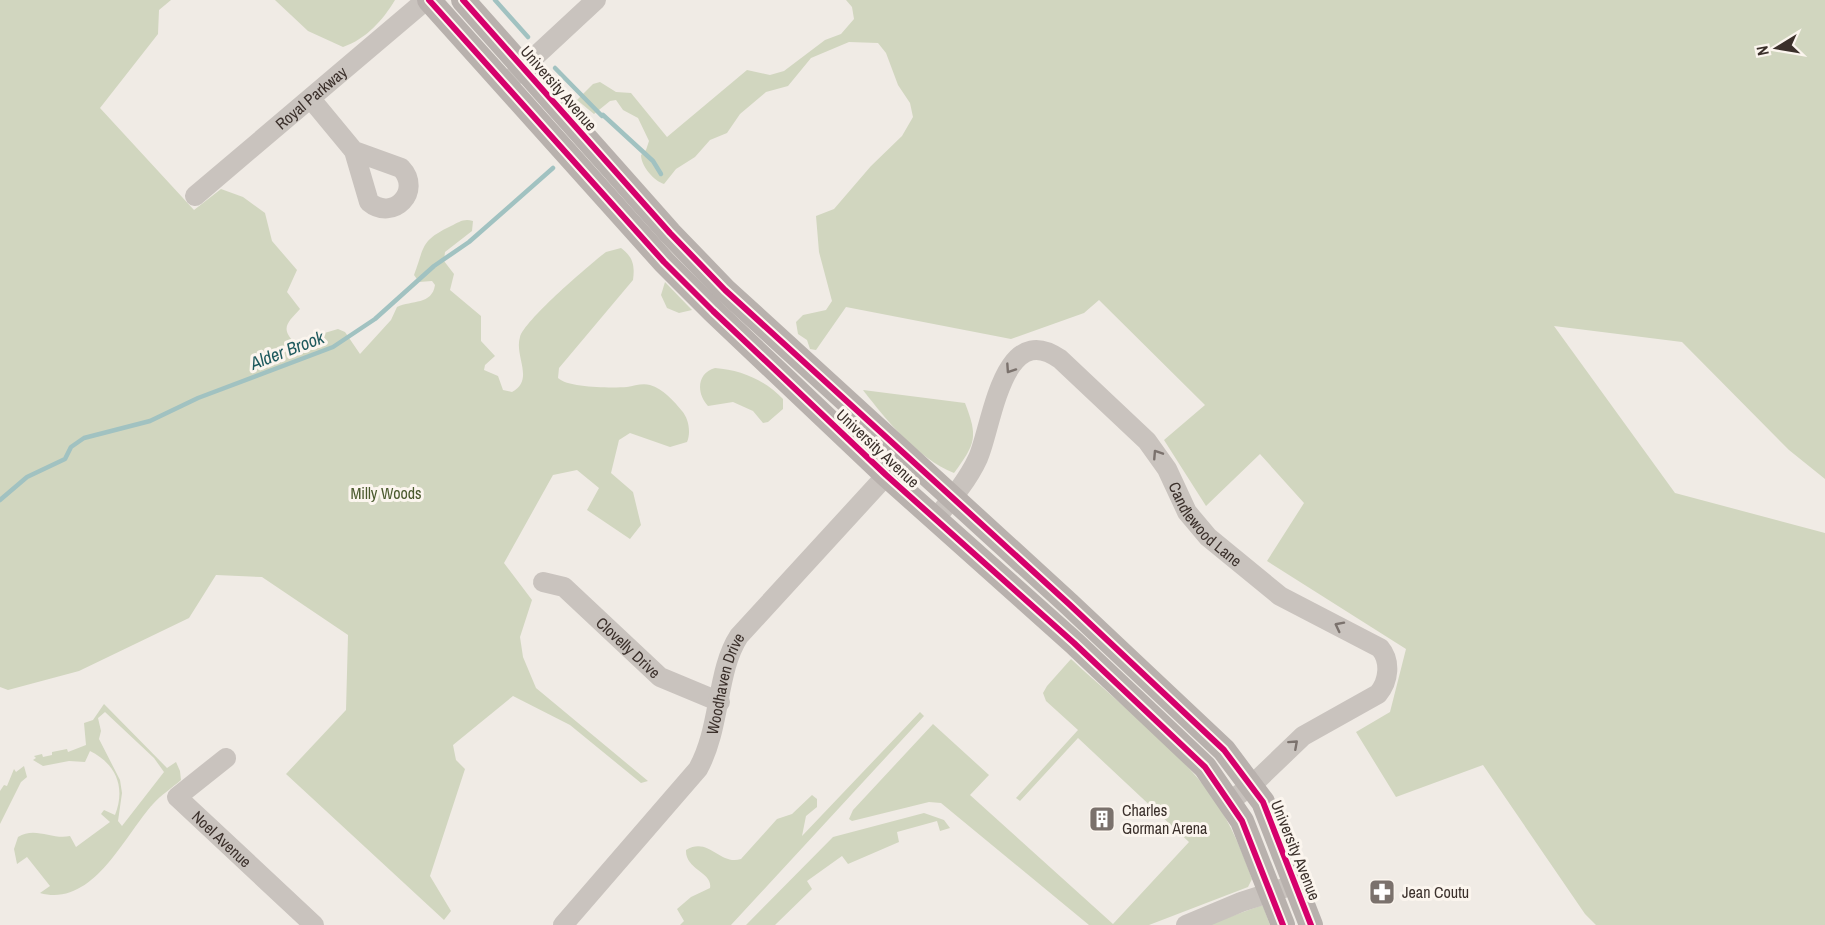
<svg xmlns="http://www.w3.org/2000/svg" width="1825" height="925" viewBox="0 0 1825 925" font-family="'Archivo Narrow',sans-serif">
	<style>
		.green { fill: #d1d6bf; fill-rule: evenodd }
		.lines { fill: none; stroke-linecap: round; stroke-linejoin: round }
		.stream { stroke: #a1c2c1; stroke-width: 4.5 }
		.minor { stroke: #c9c3be; stroke-width: 20 }
		.major { stroke: #b8b1ad; stroke-width: 24 }
		.cycleway-casing { stroke: #fbf5ee; stroke-width: 10 }
		.cycleway { stroke: #d6006c; stroke-width: 6 }
		.oneway { stroke: #7b726d }
		.labels { text-anchor: middle; dominant-baseline: central; stroke-width: 6; stroke-linejoin: round; paint-order: stroke }
		.street-label { font-size: 16px; fill: #3b302b; stroke: #fbf5ee }
		.park-label { font-size: 16px; fill: #4a5a2e; stroke: #fbf5ee }
		.poi-label { font-size: 16px; fill: #3b302b; stroke: #fbf5ee; text-anchor: start }
		.water-label { font-size: 18px; font-style: italic; fill: #1f5a5e; stroke: #fbf5ee }
	</style>
	<rect width="100%" height="100%" fill="#f0ebe5"/>
	<g class="green">
		<path d="M 0,0 L 171,0 L 159,10 L 158,34 L 100,108 L 194,210 L 221,189 L 243,197 L 265,213 L 272,241 L 297,270 L 287,292 L 300,309 C 288,322 280,328 294,342 L 338,329 L 345,332 L 360,354 L 391,320 L 397,307 C 412,300 432,305 435,285 L 432,281 L 419,282 L 414,275 C 425,246 420,241 451,226 C 459,222 464,218 473,221 L 472,231 L 445,252 L 444,261 L 454,274 L 450,290 L 481,316 L 481,341 L 495,356 L 485,365 L 484,370 L 498,376 L 503,390 L 512,392 C 535,380 514,356 520,337 C 525,320 589,265 606,252 L 621,248 C 633,257 635,265 633,280 L 559,368 L 558,378 C 568,388 612,388 627,387 C 634,386 642,383 650,385 C 663,389 674,401 682,411 C 689,419 691,433 687,442 L 670,447 L 630,433 L 619,440 L 611,473 L 633,492 L 641,525 L 630,539 L 587,510 L 599,488 L 577,470 L 553,475 L 504,563 L 532,600 L 520,637 L 523,657 L 536,688 L 648,781 L 641,783 L 570,725 L 513,696 L 453,745 L 456,760 L 465,769 L 430,876 L 451,911 L 444,920 L 286,774 L 346,710 L 348,635 L 262,577 L 216,575 L 189,618 L 79,671 L 8,690 L 0,687 Z"/>
		<path d="M 275,0 L 395,0 C 383,20 366,39 343,47 L 308,31 Z"/>
		<path d="M 846,0 L 1825,0 L 1825,479 L 1789,450 L 1682,342 L 1554,326 L 1675,493 L 1825,533 L 1825,925 L 1596,925 L 1585,914 L 1483,765 L 1396,797 L 1356,732 L 1390,712 L 1406,649 L 1267,561 L 1304,503 L 1260,454 L 1206,506 L 1164,440 L 1205,405 L 1099,300 L 1084,313 L 1011,339 L 846,307 L 816,350 L 810,349 L 807,340 L 798,334 L 796,322 L 803,315 L 826,310 L 832,301 L 819,252 L 816,216 L 834,209 L 871,166 L 902,136 L 913,117 L 910,103 L 898,85 L 886,53 L 878,43 L 849,42 L 811,58 L 788,86 L 766,92 L 740,114 L 727,133 L 710,140 L 695,157 L 676,169 L 664,184 C 654,181 641,166 641,155 L 646,150 L 649,141 L 638,118 L 623,110 L 616,100 L 610,101 L 594,114 L 577,100 L 593,84 L 600,82 L 616,92 L 631,93 L 667,137 L 747,70 L 770,75 L 784,71 L 825,40 L 841,34 L 854,19 L 852,7 Z"/>
		<path d="M 665,282 L 692,310 L 679,313 L 667,308 L 661,295 Z"/>
		<path d="M 715,368 C 741,370 765,380 783,399 L 783,409 L 768,422 L 763,423 L 753,411 L 733,402 L 708,406 C 696,393 697,373 715,368 Z"/>
		<path d="M 863,390 L 965,403 C 978,437 976,443 954,473 C 917,458 887,421 863,390 Z"/>
		<path d="M 1071,659 C 1114,699 1164,738 1201,782 C 1225,810 1240,845 1252,879 L 1248,887 L 1149,925 L 1089,925 L 941,803 L 929,802 L 852,821 L 849,819 L 853,810 L 933,724 L 989,775 L 970,795 L 1113,924 L 1189,842 L 1078,738 L 1020,801 L 1016,798 L 1078,730 L 1046,701 L 1043,693 L 1047,686 Z"/>
		<path d="M 104,704 L 167,768 L 176,762 L 180,771 L 181,780 C 172,788 161,795 153,804 C 124,836 93,908 40,893 L 50,886 L 27,857 L 17,864 L 14,849 L 18,837 C 35,826 52,840 70,836 L 76,847 L 110,822 L 101,814 L 104,810 L 115,815 C 126,787 116,764 90,751 L 85,762 L 69,761 L 43,766 L 33,760 L 36,758 L 34,756 L 42,754 L 43,757 L 52,755 L 52,752 L 67,749 L 68,752 L 86,745 L 84,723 L 93,720 ZM 105,712 L 154,758 L 164,772 L 122,826 L 118,821 L 122,793 L 120,780 L 99,739 L 101,731 L 98,718 Z"/>
		<path d="M 920,712 L 924,716 L 731,925 L 680,925 L 684,921 L 677,909 L 691,897 L 710,888 C 713,872 685,870 686,850 C 709,836 720,866 741,859 L 777,819 L 792,814 L 812,795 L 817,799 L 817,807 L 806,816 L 802,836 Z"/>
		<path d="M 24,766 L 27,777 L 21,782 L 0,824 L 0,791 L 4,785 L 7,786 L 14,769 L 16,772 Z"/>
		<path d="M 924,813 L 944,820 L 950,828 L 940,831 L 937,821 L 897,832 L 899,842 L 848,864 L 842,856 L 807,881 L 812,889 L 775,925 L 746,925 L 833,837 Z"/>
		<path d="M 1260,906 L 1263,906 L 1270,925 L 1207,925 Z"/>
	</g>
	<g class="lines">
		<g class="stream">
			<path d="M 495,0 L 528,37"/>
			<path d="M 555,68 L 602,116"/>
			<path d="M 603,115 L 653,161 L 661,174"/>
			<path d="M 0,500 L 27,477 L 65,459 L 71,447 L 84,438 L 150,421 L 198,398 L 333,347 L 375,319 L 434,266 L 469,242 L 553,168"/>
		</g>
		<g class="minor">
			<path d="M 512,78 L 596,0"/>
			<path d="M 311,99 L 354,151 L 369,202 C 393,222 423,191 401,168 L 354,151"/>
			<path id="s1" d="M 195,196 L 426,0"/>
			<path id="s2" d="M 935,519 C 951,500 968,480 978,458 C 992,427 1002,318 1060,359 L 1147,441 L 1167,469 L 1187,512 L 1208,537 L 1280,596 L 1380,648 C 1391,661 1389,681 1378,694 L 1303,736 L 1252,785 L 1230,801"/>
			<path id="s3" d="M 543,582 L 564,587 L 660,677 L 720,702"/>
			<path id="s4" d="M 226,758 L 177,797 L 314,925"/>
			<path id="s5" d="M 563,925 L 698,769 C 721,728 716,671 739,636 L 904,456"/>
			<path d="M 1186,925 L 1241,902 L 1284,888"/>
		</g>
		<g class="major">
			<path d="M 429,0 L 664,262 L 713,311 L 886,475 L 1074,643 L 1205,767 L 1242,821 L 1283,925"/>
			<path d="M 463,0 L 670,233 L 725,290 L 1069,604 L 1224,750 L 1263,802 L 1311,925"/>
		</g>
		<defs>
			<g id="cycleway">
				<path d="M 429,0 L 664,262 L 713,311 L 886,475 L 1074,643 L 1205,767 L 1242,821 L 1283,925"/>
				<path d="M 463,0 L 670,233 L 725,290 L 1069,604 L 1224,750 L 1263,802 L 1311,925"/>
			</g>
		</defs>
		<use href="#cycleway" class="cycleway-casing"/>
		<use href="#cycleway" class="cycleway"/>
	</g>
	<defs><path id="oneway-chevron" d="M-2-3.5L2.5 0L-2 3.5" fill="none" stroke-width="1.6" stroke-linecap="round" stroke-linejoin="round" transform="scale(1.5)"/></defs>
	<g class="oneway">
		<use href="#oneway-chevron" transform="translate(1010 369) rotate(124)"/>
		<use href="#oneway-chevron" transform="translate(1157 454) rotate(-123)"/>
		<use href="#oneway-chevron" transform="translate(1339 626) rotate(-153)"/>
		<use href="#oneway-chevron" transform="translate(1294 744) rotate(-42)"/>
	</g>
	<defs>
		<symbol id="building-square" viewBox="-11 -11 22 22"><rect x="-9" y="-9" width="18" height="18" rx="4" fill="#7a716c" stroke="#fbf5ee"/><path d="M-4-6H4V6H1V3H-1V6H-4ZM-2.5-4.3h1.7v1.8h-1.7ZM.8-4.3h1.7v1.8H.8ZM-2.5-1h1.7V.8h-1.7ZM.8-1h1.7V.8H.8Z" fill="#fff"/></symbol>
		<symbol id="pharmacy-square" viewBox="-11 -11 22 22"><rect x="-9" y="-9" width="18" height="18" rx="4" fill="#7a716c" stroke="#fbf5ee"/><path d="M-2-6h4v4h4v4h-4v4h-4v-4h-4v-4h4Z" fill="#fff"/></symbol>
	</defs>
	<g fill-rule="evenodd">
		<use href="#building-square" x="1087" y="804" width="30" height="30"/>
		<use href="#pharmacy-square" x="1367" y="877" width="30" height="30"/>
	</g>
	<g class="labels">
		<g class="street-label">
			<text transform="translate(559 88) rotate(49)">University Avenue</text>
			<text stroke="none"><textPath href="#s1" startOffset="152">Royal Parkway</textPath></text>
			<text transform="translate(878 448) rotate(43)">University Avenue</text>
			<text stroke="none"><textPath href="#s2" startOffset="452">Candlewood Lane</textPath></text>
			<text stroke="none"><textPath href="#s3" startOffset="110">Clovelly Drive</textPath></text>
			<text stroke="none"><textPath href="#s5" startOffset="296">Woodhaven Drive</textPath></text>
			<text stroke="none"><textPath href="#s4" startOffset="124">Noel Avenue</textPath></text>
			<text transform="translate(1296 850) rotate(68)">University Avenue</text>
		</g>
		<g class="park-label">
			<text x="386" y="493">Milly Woods</text>
		</g>
		<g class="poi-label">
			<text x="1122" y="810">Charles<tspan x="1122" dy="18">Gorman Arena</tspan></text>
			<text x="1402" y="892">Jean Coutu</text>
		</g>
		<g class="water-label">
			<text transform="translate(287 350) rotate(-21)">Alder Brook</text>
		</g>
	</g>
	<g transform="translate(1777 48) rotate(259)" stroke="#fbf5ee" stroke-width="4.5" paint-order="stroke">
	<path d="M0-4.5L10 22L0 15L-10 22Z" fill="#3b302b"/>
	<text y="-9" font-size="16" font-weight="bold" text-anchor="middle" fill="#3b302b">N</text>
	</g>
</svg>
